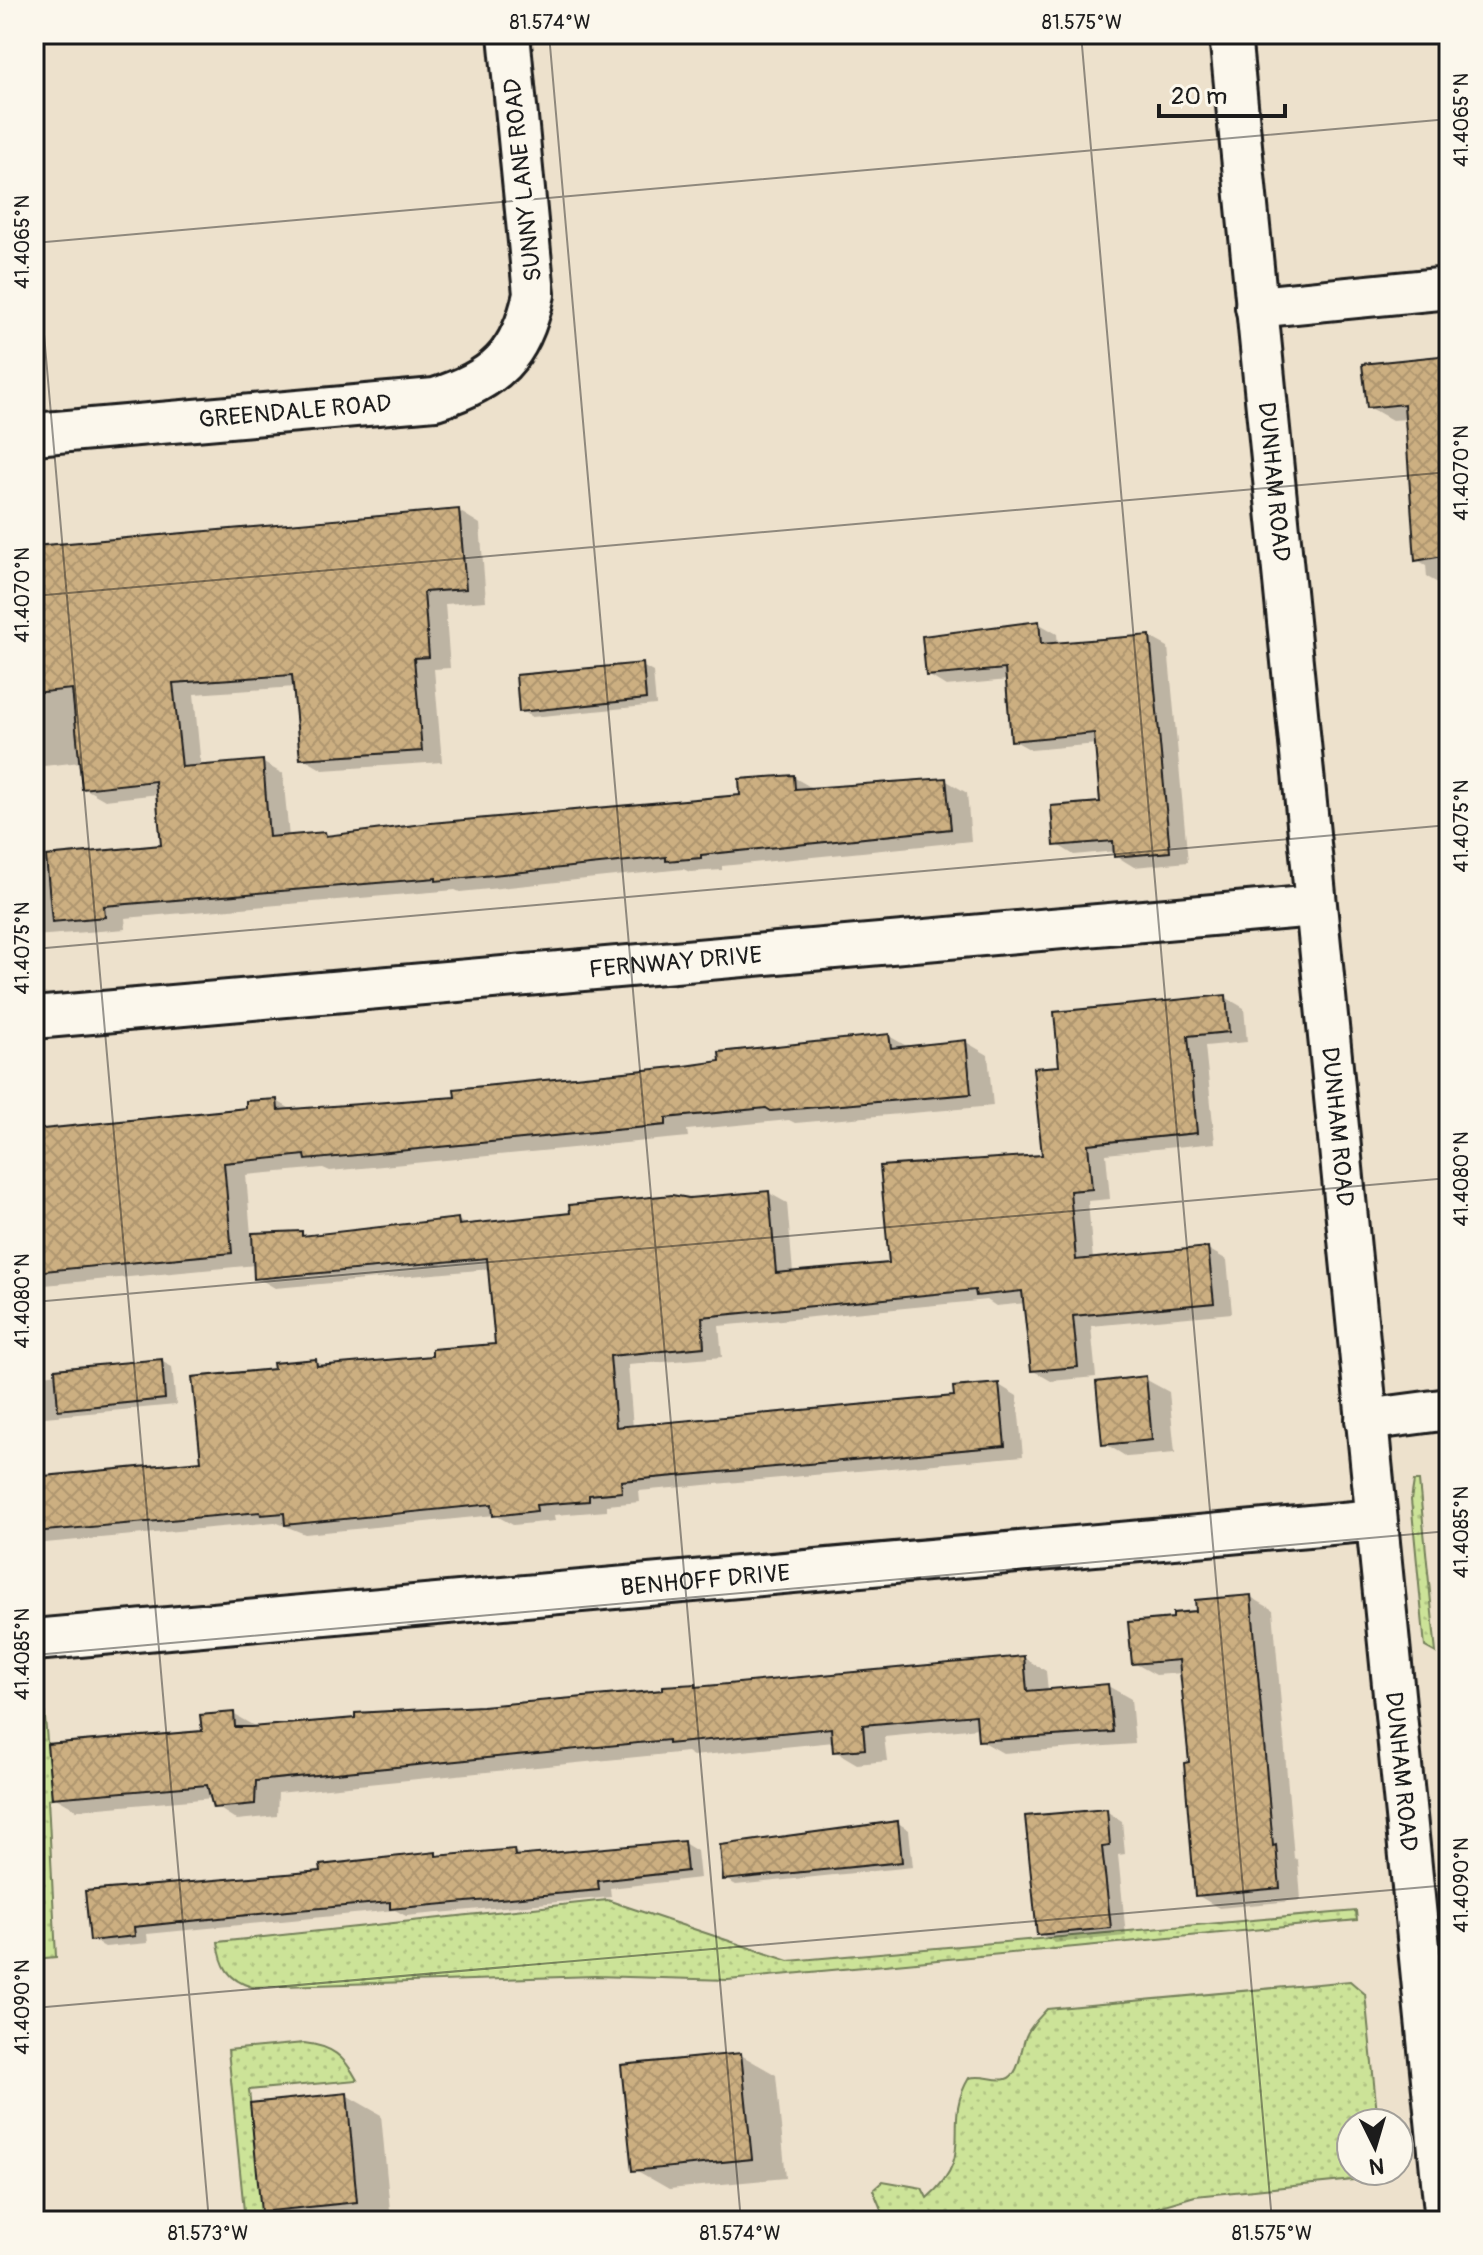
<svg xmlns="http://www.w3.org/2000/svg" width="1483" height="2255" viewBox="0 0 1483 2255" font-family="Pangolin,sans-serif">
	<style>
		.grass { fill: url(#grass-dots); stroke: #74805a; stroke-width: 2 }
		.shadow { fill: #0003 }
		.building { fill: url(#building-cross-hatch); stroke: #1c1c1c; stroke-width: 2 }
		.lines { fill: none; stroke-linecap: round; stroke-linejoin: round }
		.minor-casing { stroke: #1c1c1c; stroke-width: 46 }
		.minor { stroke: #fbf7ec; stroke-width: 40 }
		.ticks { fill: none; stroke: #1c1c1c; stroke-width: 2; stroke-opacity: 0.45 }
		.labels { text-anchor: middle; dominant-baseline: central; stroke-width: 7; stroke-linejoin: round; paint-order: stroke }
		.street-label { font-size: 24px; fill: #1c1c1c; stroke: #fbf7ec }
		.neatline { fill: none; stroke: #1c1c1c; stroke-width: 3 }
		.ticks-label { font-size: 20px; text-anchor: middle; fill: #1c1c1c }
	</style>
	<defs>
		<pattern id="grass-dots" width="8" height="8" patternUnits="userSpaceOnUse" patternTransform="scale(2)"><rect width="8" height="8" fill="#cce398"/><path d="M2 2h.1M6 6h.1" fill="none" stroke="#afc282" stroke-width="1.8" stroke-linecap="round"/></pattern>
		<pattern id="building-cross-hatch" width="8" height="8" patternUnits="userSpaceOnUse" patternTransform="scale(2)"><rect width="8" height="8" fill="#ccaf81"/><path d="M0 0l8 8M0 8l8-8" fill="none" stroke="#af966f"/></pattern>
	</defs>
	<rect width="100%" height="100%" fill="#ede1cc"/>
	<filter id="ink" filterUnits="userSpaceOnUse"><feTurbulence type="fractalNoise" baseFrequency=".0125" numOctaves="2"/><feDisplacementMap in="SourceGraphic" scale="16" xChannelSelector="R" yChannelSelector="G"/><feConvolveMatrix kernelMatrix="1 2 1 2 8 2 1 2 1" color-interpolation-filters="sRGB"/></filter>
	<g filter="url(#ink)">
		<g class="grass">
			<path d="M 1414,1481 L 1419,1481 L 1436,1653 L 1425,1647 L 1411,1500 Z"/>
			<path d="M 42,1684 L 52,1798 L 48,1799 L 56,1957 L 34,1959 L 34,1685 Z"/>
			<path d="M 607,1900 L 789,1961 L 1356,1911 L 1357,1920 L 728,1980 L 595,1976 L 252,1987 C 228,1980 221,1966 218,1942 Z"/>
			<path d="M 1350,1981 L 1365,1994 L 1378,2123 L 1351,2123 L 1351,2171 L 1383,2171 L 1383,2177 L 1195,2196 L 1130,2215 L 1126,2221 L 886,2221 L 873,2190 L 883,2181 L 922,2188 L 927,2198 C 979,2153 940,2126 969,2078 C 984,2074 994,2082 1006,2079 C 1021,2075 1020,2047 1027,2034 C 1031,2025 1040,2017 1047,2009 Z"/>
			<path d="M 304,2043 C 332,2046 344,2056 357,2080 L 249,2090 L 263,2221 L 245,2221 L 228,2050 Z"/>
		</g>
		<g class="shadow">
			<path d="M 1449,357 L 1449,589 L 1427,577 L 1426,565 L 1417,560 L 1407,419 L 1392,420 L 1369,407 Z"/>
			<path d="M 459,511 L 480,524 L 486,601 L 445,604 L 450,668 L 434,669 L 442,762 L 323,770 L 302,758 L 295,687 L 194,694 L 201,767 L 262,762 L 283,774 L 289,838 L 329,837 L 743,797 L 793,777 L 816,790 L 945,780 L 967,793 L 971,841 L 722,866 L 722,870 L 690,872 L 683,869 L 460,892 L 455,890 L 125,918 L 126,929 L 34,936 L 34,860 L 163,846 L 159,794 L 105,800 L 84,788 L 81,762 L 34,767 L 34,550 Z"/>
			<path d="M 1038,623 L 1057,634 L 1058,645 L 1150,637 L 1168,647 L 1188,862 L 1134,867 L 1116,856 L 1116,851 L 1074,855 L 1056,844 L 1102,804 L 1097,744 L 1031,750 L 1013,740 L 1008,680 L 946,686 L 928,675 Z"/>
			<path d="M 642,666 L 653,672 L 656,705 L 532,717 L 521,711 Z"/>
			<path d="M 1225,997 L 1244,1008 L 1247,1042 L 1205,1046 L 1215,1143 L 1106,1154 L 1110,1199 L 1088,1201 L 1093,1260 L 1208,1249 L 1227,1260 L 1232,1313 L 1091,1326 L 1096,1377 L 1051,1381 L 1032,1370 L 1026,1303 L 996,1306 L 987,1300 L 719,1326 L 722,1357 L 628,1365 L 633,1428 L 956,1397 L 999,1385 L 1017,1396 L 1023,1456 L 639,1491 L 640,1502 L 607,1505 L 607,1511 L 554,1515 L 555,1521 L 513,1525 L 495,1515 L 305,1534 L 275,1522 L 34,1544 L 34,1478 L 201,1463 L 276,1371 L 316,1361 L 326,1368 L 434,1358 L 498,1346 L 490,1269 L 275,1288 L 256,1277 L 256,1265 L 34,1286 L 34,1131 L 248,1110 L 277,1101 L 294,1111 L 457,1098 L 686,1068 L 889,1036 L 910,1048 L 966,1042 L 988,1055 L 993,1106 L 795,1123 L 789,1120 L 687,1130 L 688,1137 L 330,1171 L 323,1168 L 246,1175 L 251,1235 L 301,1233 L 308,1237 L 458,1220 L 468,1226 L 769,1193 L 787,1203 L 793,1273 L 891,1264 L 1044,1157 L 1061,1067 Z"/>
			<path d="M 161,1361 L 172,1367 L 176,1405 L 34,1418 L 34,1376 Z"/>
			<path d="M 1145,1379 L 1169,1392 L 1175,1453 L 1127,1457 L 1104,1443 Z"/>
			<path d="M 1251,1597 L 1273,1610 L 1294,1858 L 1298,1860 L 1301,1900 L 1219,1908 L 1197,1895 L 1182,1673 L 1156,1675 L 1134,1663 L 1176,1620 Z"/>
			<path d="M 1024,1658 L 1046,1671 L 1048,1691 L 1108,1686 L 1131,1699 L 1135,1744 L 1003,1753 L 980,1740 L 979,1728 L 884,1737 L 887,1761 L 857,1764 L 835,1751 L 834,1742 L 693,1756 L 687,1752 L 278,1793 L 277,1816 L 237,1820 L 215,1806 L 213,1798 L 77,1810 L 54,1797 L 204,1733 L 233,1714 L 256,1727 Z"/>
			<path d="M 1106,1811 L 1122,1821 L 1125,1854 L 1118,1855 L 1126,1936 L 1055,1943 L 1039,1933 Z"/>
			<path d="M 898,1823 L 909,1830 L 913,1867 L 736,1885 L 725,1879 Z"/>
			<path d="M 684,1843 L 697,1851 L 700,1878 L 610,1888 L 611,1897 L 406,1916 L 395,1910 L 147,1934 L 148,1943 L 105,1947 L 92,1940 L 87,1893 L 323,1873 L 435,1855 L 441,1858 L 514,1851 L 524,1857 Z"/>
			<path d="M 741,2055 L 776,2075 L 786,2178 L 669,2189 L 634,2169 Z"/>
			<path d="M 346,2095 L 381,2115 L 391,2221 L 282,2221 L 263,2210 Z"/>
			<path d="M 1253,2217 L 1259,2221 L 1221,2221 L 1221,2220 Z"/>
		</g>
		<g class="building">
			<path d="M 1449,355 L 1449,555 L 1415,561 L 1404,404 L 1367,408 L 1362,364 Z"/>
			<path d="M 459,509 L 466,589 L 424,592 L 429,657 L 414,658 L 422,751 L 300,759 L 292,675 L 173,683 L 182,767 L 263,760 L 269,837 L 325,832 L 326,836 L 431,823 L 740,795 L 739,779 L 794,775 L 795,789 L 946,778 L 951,829 L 701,855 L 701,858 L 666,861 L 666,857 L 436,881 L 436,878 L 104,906 L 105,917 L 52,922 L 46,856 L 161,845 L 155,781 L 82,789 L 72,689 L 34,693 L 34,546 Z"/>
			<path d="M 1039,621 L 1041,644 L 1150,635 L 1170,852 L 1114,857 L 1113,841 L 1054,846 L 1051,806 L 1100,802 L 1094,733 L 1011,741 L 1005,669 L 926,676 L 922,636 Z"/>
			<path d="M 643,663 L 646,699 L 519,712 L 516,675 Z"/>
			<path d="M 1226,995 L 1229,1032 L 1188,1036 L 1197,1133 L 1088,1144 L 1092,1189 L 1070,1191 L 1076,1260 L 1208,1247 L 1214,1303 L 1073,1316 L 1078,1367 L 1031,1371 L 1022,1291 L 976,1296 L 975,1290 L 702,1317 L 704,1347 L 610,1356 L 616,1427 L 954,1396 L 953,1387 L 999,1383 L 1005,1446 L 621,1481 L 622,1492 L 589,1495 L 589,1501 L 536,1505 L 537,1511 L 493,1516 L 492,1504 L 285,1525 L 284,1513 L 261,1515 L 260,1512 L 34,1532 L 34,1477 L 201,1461 L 192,1377 L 274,1369 L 273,1363 L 316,1359 L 317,1366 L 432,1356 L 432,1349 L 495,1344 L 487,1258 L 254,1279 L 252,1233 L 302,1231 L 302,1236 L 458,1218 L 459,1225 L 570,1213 L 569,1205 L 672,1195 L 689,1198 L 769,1191 L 776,1273 L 889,1263 L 880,1166 L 1042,1155 L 1033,1068 L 1059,1066 L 1054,1012 Z"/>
			<path d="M 889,1034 L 891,1048 L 966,1040 L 971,1094 L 771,1111 L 766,1108 L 666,1118 L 666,1125 L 306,1160 L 305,1155 L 224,1163 L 232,1253 L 34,1272 L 34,1130 L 246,1108 L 246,1101 L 277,1099 L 278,1110 L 455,1097 L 454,1089 L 685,1066 L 720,1061 L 719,1052 Z"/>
			<path d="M 162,1359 L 165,1399 L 58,1410 L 55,1369 Z"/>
			<path d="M 1146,1376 L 1152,1440 L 1102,1445 L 1096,1382 Z"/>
			<path d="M 1251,1595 L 1273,1846 L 1276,1845 L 1280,1888 L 1195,1896 L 1184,1763 L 1189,1762 L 1179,1660 L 1132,1664 L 1128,1622 L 1173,1618 L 1173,1613 L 1196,1611 L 1195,1600 Z"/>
			<path d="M 1024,1656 L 1027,1691 L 1108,1684 L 1113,1732 L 978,1741 L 976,1715 L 863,1725 L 865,1749 L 833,1752 L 831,1728 L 668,1744 L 668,1740 L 256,1781 L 255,1804 L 213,1808 L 207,1785 L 52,1798 L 47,1744 L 202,1731 L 200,1715 L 234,1712 L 235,1727 L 251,1727 L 355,1718 L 355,1713 L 482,1706 L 663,1690 L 663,1686 L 696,1684 L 696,1687 Z"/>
			<path d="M 1107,1809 L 1110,1846 L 1102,1847 L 1111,1928 L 1037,1935 L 1025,1816 Z"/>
			<path d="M 898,1821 L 902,1862 L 723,1880 L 720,1845 Z"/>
			<path d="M 684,1841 L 687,1871 L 598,1881 L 599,1890 L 390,1909 L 390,1902 L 287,1911 L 134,1927 L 135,1936 L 90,1941 L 85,1891 L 321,1871 L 320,1865 L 436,1852 L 436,1856 L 514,1849 L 515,1856 Z"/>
			<path d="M 741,2053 L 752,2159 L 632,2171 L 621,2065 Z"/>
			<path d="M 347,2093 L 357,2202 L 261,2212 L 250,2103 Z"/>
		</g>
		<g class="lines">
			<defs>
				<g id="minor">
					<path id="s1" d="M 1230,34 L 1446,2221"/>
					<path d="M 1256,307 L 1449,288"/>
					<path id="s2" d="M 34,434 L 435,399 C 495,380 521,356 534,294 L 509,34"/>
					<path id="s3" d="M 34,1018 L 1315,906"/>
					<path d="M 1366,1420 L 1449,1409"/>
					<path id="s4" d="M 34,1640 L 1376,1520"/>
				</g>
			</defs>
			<use href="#minor" class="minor-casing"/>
			<use href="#minor" class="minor"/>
		</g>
	</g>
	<path class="ticks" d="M 549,34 L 741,2221M 1081,34 L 1272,2221M 34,220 L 209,2221M 34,243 L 1449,119M 34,596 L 1449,472M 34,949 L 1449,825M 34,1302 L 1449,1178M 34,1655 L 1449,1531M 34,2008 L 1449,1885"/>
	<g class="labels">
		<g class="street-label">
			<text transform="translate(523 180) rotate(-96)">SUNNY LANE ROAD</text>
			<text stroke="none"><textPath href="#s2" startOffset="262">GREENDALE ROAD</textPath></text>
			<text stroke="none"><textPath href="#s1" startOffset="450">DUNHAM ROAD</textPath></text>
			<text stroke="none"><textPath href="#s3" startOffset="644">FERNWAY DRIVE</textPath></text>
			<text stroke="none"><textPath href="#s1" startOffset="1098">DUNHAM ROAD</textPath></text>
			<text stroke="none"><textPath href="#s4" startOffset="674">BENHOFF DRIVE</textPath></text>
			<text stroke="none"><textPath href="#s1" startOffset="1746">DUNHAM ROAD</textPath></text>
		</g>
	</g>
	<rect width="1483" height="2255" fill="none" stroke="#fbf7ec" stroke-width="88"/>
	<g transform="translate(1375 2147) rotate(175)"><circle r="38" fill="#fbf7ec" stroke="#a29f99" stroke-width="2"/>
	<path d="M0-6L14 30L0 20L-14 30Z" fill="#1c1c1c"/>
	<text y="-12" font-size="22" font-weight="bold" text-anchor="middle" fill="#1c1c1c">N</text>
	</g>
	<path d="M1159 104v12h126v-12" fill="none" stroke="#1c1c1c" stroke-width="4"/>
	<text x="1171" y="104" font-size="24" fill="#1c1c1c" stroke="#fbf7ec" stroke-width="6" paint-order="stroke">20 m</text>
	<rect x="44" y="44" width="1395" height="2167" class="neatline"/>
	<g class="ticks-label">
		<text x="550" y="29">81.574°W</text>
		<text x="1082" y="29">81.575°W</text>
		<text transform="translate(1461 120) rotate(-90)" y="7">41.4065°N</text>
		<text transform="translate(22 242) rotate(-90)" y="7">41.4065°N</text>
		<text transform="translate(1461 473) rotate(-90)" y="7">41.4070°N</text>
		<text transform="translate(22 595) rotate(-90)" y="7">41.4070°N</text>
		<text transform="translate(1461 826) rotate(-90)" y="7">41.4075°N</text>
		<text transform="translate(22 948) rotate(-90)" y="7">41.4075°N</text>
		<text transform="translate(1461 1179) rotate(-90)" y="7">41.4080°N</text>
		<text transform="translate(22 1301) rotate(-90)" y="7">41.4080°N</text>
		<text transform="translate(1461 1532) rotate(-90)" y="7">41.4085°N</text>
		<text transform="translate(22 1654) rotate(-90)" y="7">41.4085°N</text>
		<text transform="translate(1461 1885) rotate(-90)" y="7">41.4090°N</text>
		<text transform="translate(22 2007) rotate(-90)" y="7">41.4090°N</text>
		<text x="208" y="2240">81.573°W</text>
		<text x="740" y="2240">81.574°W</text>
		<text x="1272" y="2240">81.575°W</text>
	</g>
</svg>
